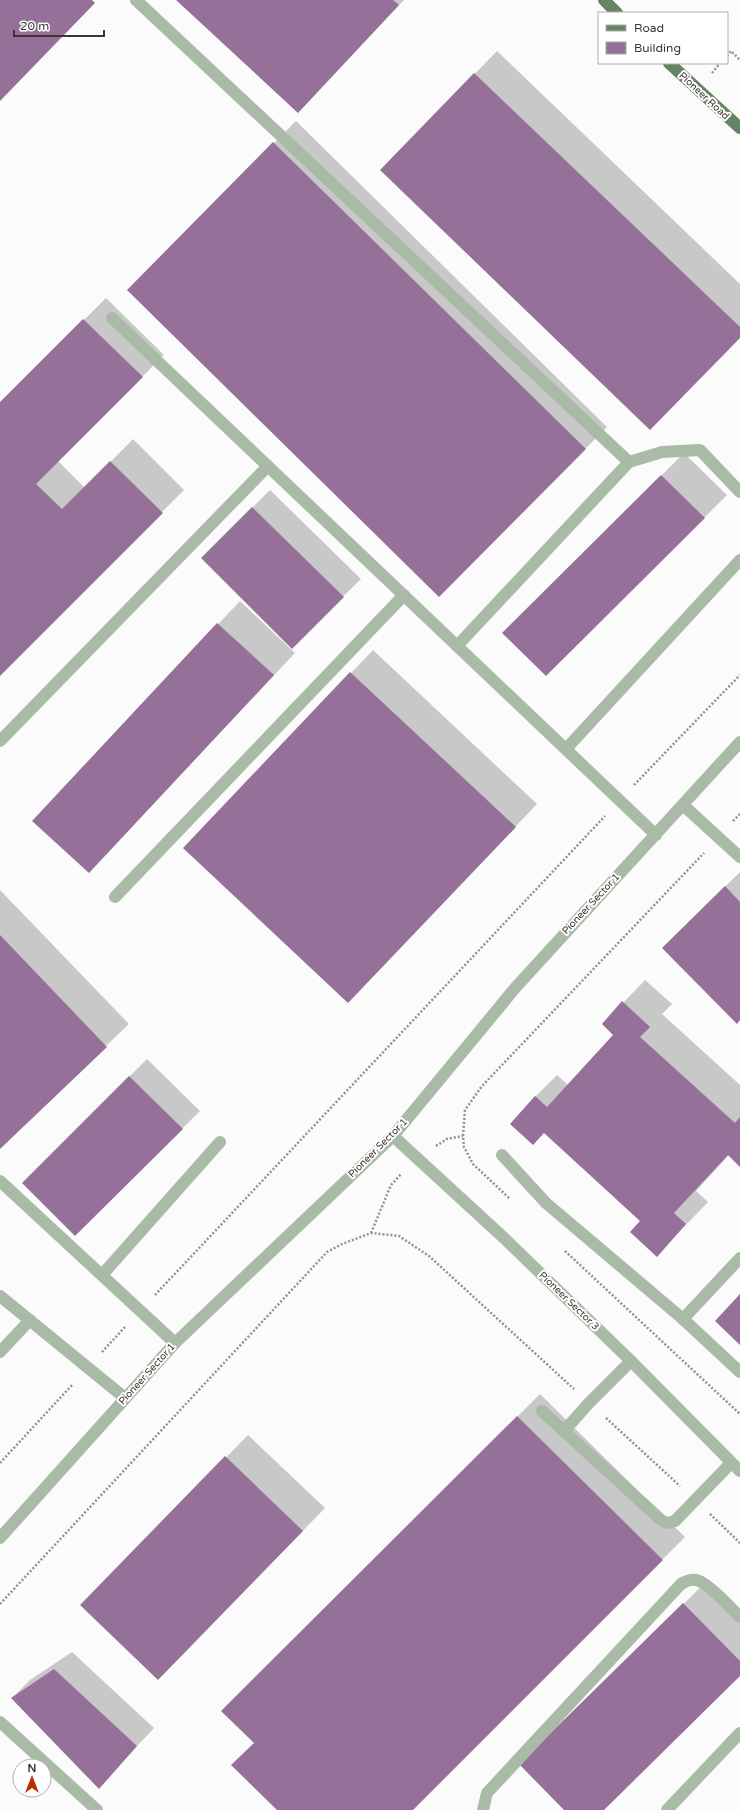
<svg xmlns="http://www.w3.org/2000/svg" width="740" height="1810" viewBox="0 0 740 1810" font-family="'Varela Round',sans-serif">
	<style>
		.shadow { fill: #0003 }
		.building { fill: #957099 }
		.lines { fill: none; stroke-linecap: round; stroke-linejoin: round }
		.path { stroke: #96918d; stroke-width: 2.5; stroke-dasharray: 2 2; stroke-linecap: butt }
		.lane { stroke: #a9baa7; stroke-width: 12 }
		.street { stroke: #a9baa7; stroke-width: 12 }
		.primary { stroke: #658461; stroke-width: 12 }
		.labels { text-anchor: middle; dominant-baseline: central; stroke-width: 4; stroke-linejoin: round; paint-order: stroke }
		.street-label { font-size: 10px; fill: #3f352d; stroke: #fff }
	</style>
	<rect width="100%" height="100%" fill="#fbfbfb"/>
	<g class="shadow">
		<path d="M 177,0 L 404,0 L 298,112 Z"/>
		<path d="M 497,51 L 740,284 L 740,337 L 381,170 Z"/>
		<path d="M 296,121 L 607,427 L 439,596 L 128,290 Z"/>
		<path d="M 106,298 L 164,355 L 58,461 L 85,488 L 133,439 L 184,490 L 0,674 L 0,404 Z"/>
		<path d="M 684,453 L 727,495 L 546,675 L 504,633 Z"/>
		<path d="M 270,490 L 361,579 L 292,647 L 202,558 Z"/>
		<path d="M 240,601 L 295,653 L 89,872 L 33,821 Z"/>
		<path d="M 373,650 L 537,804 L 348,1002 L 184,848 Z"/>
		<path d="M 740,872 L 740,1019 L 663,948 Z"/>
		<path d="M 0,890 L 129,1024 L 0,1147 Z"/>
		<path d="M 645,980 L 672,1004 L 662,1014 L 740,1085 L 740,1165 L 729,1155 L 696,1191 L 708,1202 L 657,1255 L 642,1221 L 535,1097 L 557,1075 L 568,1085 L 614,1034 L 603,1024 Z"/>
		<path d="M 147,1059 L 200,1111 L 75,1235 L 23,1183 Z"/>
		<path d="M 540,1394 L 685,1537 L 412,1810 L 278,1810 L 255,1743 L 223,1711 Z"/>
		<path d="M 248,1435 L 325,1508 L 180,1657 L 82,1605 Z"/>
		<path d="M 706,1582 L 740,1617 L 740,1675 L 602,1810 L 565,1810 L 542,1742 Z"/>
		<path d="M 72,1652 L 154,1728 L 99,1787 L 12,1698 L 30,1680 Z"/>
	</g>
	<g class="building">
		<path d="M 0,0 L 92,0 L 95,3 L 0,101 Z"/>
		<path d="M 176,0 L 393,0 L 399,5 L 298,113 Z"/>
		<path d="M 474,73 L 740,327 L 740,338 L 650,430 L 380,170 Z"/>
		<path d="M 273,142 L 586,449 L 439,597 L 127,290 Z"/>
		<path d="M 83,319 L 143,377 L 36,484 L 62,509 L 110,461 L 163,513 L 0,676 L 0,402 Z"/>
		<path d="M 661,475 L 705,518 L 546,676 L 502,633 Z"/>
		<path d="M 252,507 L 344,597 L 292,649 L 201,558 Z"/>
		<path d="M 217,623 L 274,675 L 89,873 L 32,821 Z"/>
		<path d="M 350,672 L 516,827 L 348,1003 L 183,848 Z"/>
		<path d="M 725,886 L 740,902 L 740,1020 L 737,1024 L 662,948 Z"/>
		<path d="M 0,935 L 107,1047 L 0,1149 Z"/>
		<path d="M 622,1001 L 650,1027 L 640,1037 L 735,1123 L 740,1117 L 740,1167 L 728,1155 L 674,1213 L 686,1224 L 657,1257 L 630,1232 L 640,1221 L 544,1133 L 533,1145 L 510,1124 L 535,1096 L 547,1107 L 613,1035 L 602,1024 Z"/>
		<path d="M 129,1076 L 183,1129 L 75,1236 L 22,1183 Z"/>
		<path d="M 740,1294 L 740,1345 L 715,1321 Z"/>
		<path d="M 517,1416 L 663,1560 L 413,1810 L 277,1810 L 231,1765 L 254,1743 L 221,1711 Z"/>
		<path d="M 225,1456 L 303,1531 L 158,1680 L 80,1605 Z"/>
		<path d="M 683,1603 L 740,1661 L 740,1676 L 604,1810 L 564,1810 L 519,1764 Z"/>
		<path d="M 54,1669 L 137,1746 L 99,1789 L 11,1698 Z"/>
	</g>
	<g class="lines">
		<g class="path">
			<path d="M 727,56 L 731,51 L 740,60"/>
			<path d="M 712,73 L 720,63"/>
			<path d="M 634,785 L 740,675"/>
			<path d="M 733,821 L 740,814"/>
			<path d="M 436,1146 L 447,1139 L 463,1136"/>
			<path d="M 509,1198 L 473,1164 L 464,1147 L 463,1136 L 465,1110 L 482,1086 L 704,853"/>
			<path d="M 371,1233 L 391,1185 L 401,1174"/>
			<path d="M 565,1251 L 740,1414"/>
			<path d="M 155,1295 L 605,816"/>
			<path d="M 102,1352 L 125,1327"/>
			<path d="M 606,1418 L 680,1486"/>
			<path d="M 0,1463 L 73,1384"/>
			<path d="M 710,1514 L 740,1543"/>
			<path d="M 0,1604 L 327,1252 L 342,1244 L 371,1233 L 399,1236 L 429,1256 L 574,1389"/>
		</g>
		<g class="lane">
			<path d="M 136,0 L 629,462"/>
			<path d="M 112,318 L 656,835"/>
			<path d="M 457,646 L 629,462 L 662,452 L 700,450 L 740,492"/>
			<path d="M 0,741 L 268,466"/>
			<path d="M 566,749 L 740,560"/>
			<path d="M 683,805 L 740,857"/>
			<path d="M 115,897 L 404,595"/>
			<path d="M 502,1155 L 546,1203 L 683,1319 L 740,1372"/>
			<path d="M 0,1181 L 175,1343"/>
			<path d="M 102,1275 L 220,1142"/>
			<path d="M 0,1296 L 125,1398"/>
			<path d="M 683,1319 L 740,1258"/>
			<path d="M 0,1352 L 30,1320"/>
			<path d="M 542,1411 L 661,1520 L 667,1523 L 675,1521 L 731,1463"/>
			<path d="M 564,1431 L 589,1403 L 631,1361"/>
			<path d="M 483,1810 L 487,1793 L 681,1584 C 686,1581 690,1579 696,1580 C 706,1581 732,1609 740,1617"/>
			<path d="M 667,1810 L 740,1733"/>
		</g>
		<g class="street">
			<path d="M 393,1136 L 504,1238 L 631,1361 L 740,1471"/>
			<path d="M 0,1538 L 175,1343 L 393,1136 L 516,987 L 740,742"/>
			<path d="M 0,1722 L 97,1810"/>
		</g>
		<g class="primary">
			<path d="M 604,0 L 617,13"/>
			<path d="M 669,63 L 740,128"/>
		</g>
	</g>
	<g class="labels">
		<g class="street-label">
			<text transform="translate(704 96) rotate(43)">Pioneer Road</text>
			<text transform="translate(591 904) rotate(-47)">Pioneer Sector 1</text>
			<text transform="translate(378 1148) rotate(-45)">Pioneer Sector 1</text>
			<text transform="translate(569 1301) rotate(44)">Pioneer Sector 3</text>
			<text transform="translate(147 1374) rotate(-48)">Pioneer Sector 1</text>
		</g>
	</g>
	<rect x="598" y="12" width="130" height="52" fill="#ffffff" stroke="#b2aeab"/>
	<rect x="606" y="25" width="20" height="6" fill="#658461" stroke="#b2aeab"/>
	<text x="634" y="32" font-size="12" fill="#3f352d">Road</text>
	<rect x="606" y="42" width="20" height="12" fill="#957099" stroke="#b2aeab"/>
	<text x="634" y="52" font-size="12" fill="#3f352d">Building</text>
	<g transform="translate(32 1778)"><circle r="19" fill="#ffffff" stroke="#b2aeab"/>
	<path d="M0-3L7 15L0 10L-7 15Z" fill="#b92f06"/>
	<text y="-6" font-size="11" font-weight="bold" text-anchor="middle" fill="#3f352d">N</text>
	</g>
	<path d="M14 30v6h90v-6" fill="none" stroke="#3f352d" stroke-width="2"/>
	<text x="20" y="30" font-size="12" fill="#3f352d" stroke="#ffffff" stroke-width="3" paint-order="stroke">20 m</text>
</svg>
